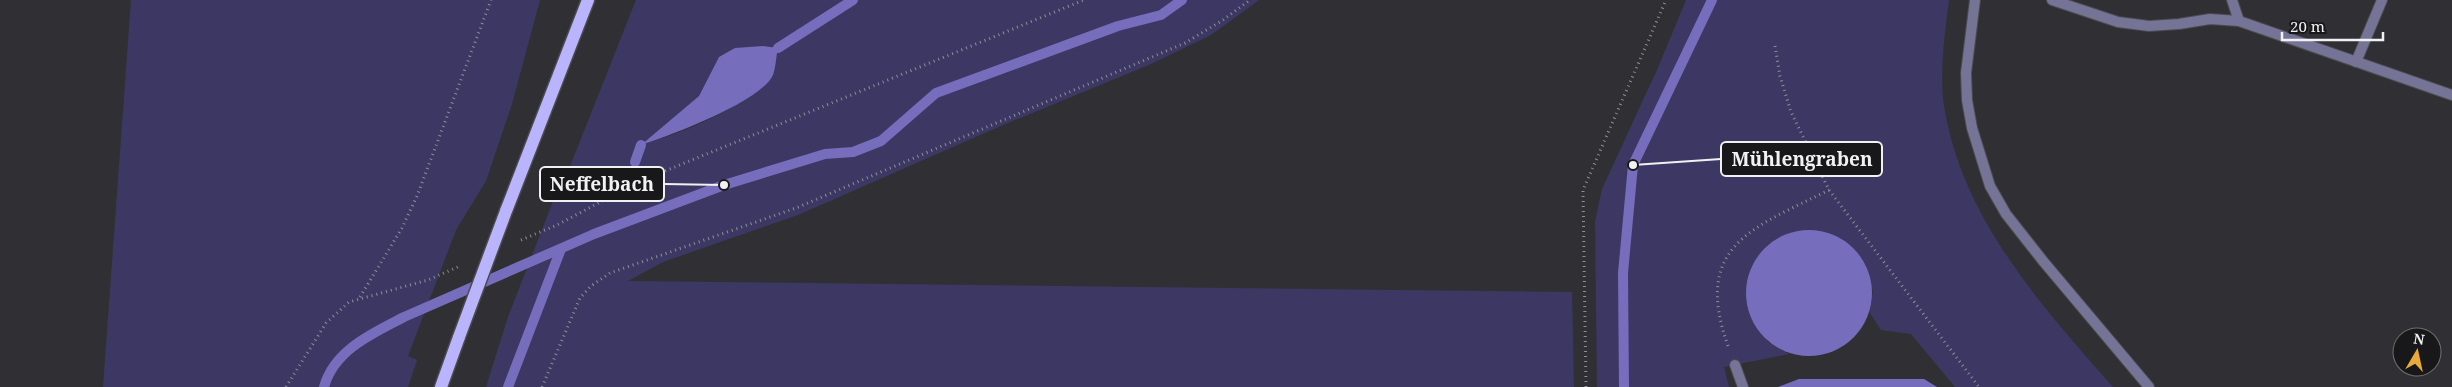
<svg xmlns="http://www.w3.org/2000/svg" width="2452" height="387" viewBox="0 0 2452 387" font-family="'Noto Serif',serif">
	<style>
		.green { fill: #3c3863; fill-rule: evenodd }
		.water { fill: #766dbc }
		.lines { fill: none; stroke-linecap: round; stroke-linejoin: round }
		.stream { stroke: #766dbc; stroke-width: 10 }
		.lane-casing { stroke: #4b4b4f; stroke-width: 12 }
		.primary-casing { stroke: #4b4b4f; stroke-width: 15 }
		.path { stroke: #8f8f93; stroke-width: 3; stroke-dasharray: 1 4; stroke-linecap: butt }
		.lane { stroke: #757396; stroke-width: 10 }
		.primary { stroke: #bab4fd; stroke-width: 12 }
		.primary-bridge-casing { stroke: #4b4b4f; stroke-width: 15; stroke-linecap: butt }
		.primary-bridge { stroke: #bab4fd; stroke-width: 12 }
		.leader { fill: none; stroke: #f1f1f4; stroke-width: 2 }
		.callout-dot { fill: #f1f1f4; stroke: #18181a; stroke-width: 2 }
		.callout { fill: #18181a; stroke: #f1f1f4; stroke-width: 2 }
		.callout-label { font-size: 19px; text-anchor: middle; font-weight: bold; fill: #f1f1f4 }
	</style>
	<rect width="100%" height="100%" fill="#303034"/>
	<g class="green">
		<path d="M 131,0 L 540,0 L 512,104 L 486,181 L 456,230 L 408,356 L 417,360 L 408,387 L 103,387 Z"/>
		<path d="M 636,0 L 1259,0 L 1211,35 L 1151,64 L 1003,125 L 798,215 L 663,262 L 628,281 L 1572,292 L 1574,387 L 486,387 L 508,317 L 557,191 L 567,174 ZM 719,57 L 773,76 C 737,110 690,131 642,144 L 699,96 Z"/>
		<path d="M 1686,0 L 1949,0 C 1945,31 1939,75 1944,106 C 1962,218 2040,304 2113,387 L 1955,387 L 1911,334 L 1881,330 L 1870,313 L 1873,289 L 1767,341 L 1789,354 L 1724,367 L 1729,387 L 1597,387 L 1595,222 L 1602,189 L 1657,70 Z"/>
	</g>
	<g class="water">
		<path d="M 763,46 L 778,48 C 776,56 776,67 773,75 C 761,102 669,136 641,145 L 699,96 L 719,57 L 735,48 Z"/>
		<circle cx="1809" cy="293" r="63"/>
		<path d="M 1799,379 L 1924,379 L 1937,387 L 1778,387 Z"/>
	</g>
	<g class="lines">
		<g class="stream">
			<path d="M 778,48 L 853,0"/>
			<path d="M 635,162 L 641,145"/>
			<path d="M 324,387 C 334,350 373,333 404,317 L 594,234 L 724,185 L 825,154 L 853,152 L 881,141 L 936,93 L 1118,26 L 1161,15 L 1182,0"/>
			<path d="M 508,387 L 561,249"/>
			<path d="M 1624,387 L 1623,273 L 1633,165 L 1712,0"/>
		</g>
		<defs>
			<g id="lane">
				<path d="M 1975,0 L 1966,73 L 1967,100 L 1972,128 L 1990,186 L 2006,214 L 2043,261 L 2149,387"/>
				<path d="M 2052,0 L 2118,22 L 2149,26 L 2179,24 L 2210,19 L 2239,21 L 2452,95"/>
				<path d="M 2232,0 L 2239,21"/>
				<path d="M 2356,62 L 2382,0"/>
				<path d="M 1735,365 L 1743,387"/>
			</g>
			<g id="primary">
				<path d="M 506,211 L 588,0"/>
				<path d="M 441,387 L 459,337"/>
			</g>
		</defs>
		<use href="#lane" class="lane-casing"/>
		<use href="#primary" class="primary-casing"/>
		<g class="path">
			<path d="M 1775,46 L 1780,76 L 1791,112 L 1829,190 L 1979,387"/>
			<path d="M 521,240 L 557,225 L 638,182 L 1084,0"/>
			<path d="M 360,297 L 402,228 L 417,196 L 491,0"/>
			<path d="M 1728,346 C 1692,245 1753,228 1829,190"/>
			<path d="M 286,387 L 326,323 L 349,302 L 428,280 L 460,266"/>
			<path d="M 542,387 L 580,298 L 591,286 L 610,273 L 796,208 L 1185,43 L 1223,20 L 1250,0"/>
			<path d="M 1586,387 L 1583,190 L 1666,0"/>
		</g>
		<use href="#lane" class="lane"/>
		<use href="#primary" class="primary"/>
		<defs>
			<path id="primary-bridge" d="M 459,337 L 506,211"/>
		</defs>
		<use href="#primary-bridge" class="primary-bridge-casing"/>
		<use href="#primary-bridge" class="primary-bridge"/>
	</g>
	<path class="leader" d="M1633 165L1721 159M724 185L664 184"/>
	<g class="callout-dot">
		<circle cx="1633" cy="165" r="5"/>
		<circle cx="724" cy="185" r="5"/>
	</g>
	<g class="callout">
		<rect x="1721" y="142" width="161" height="34" rx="5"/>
		<rect x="540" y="167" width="124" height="34" rx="5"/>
	</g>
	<g class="callout-label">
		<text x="1802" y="166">Mühlengraben</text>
		<text x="602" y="191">Neffelbach</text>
	</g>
	<g transform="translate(2417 352) rotate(9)"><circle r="24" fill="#18181a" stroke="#6f6f71"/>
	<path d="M0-4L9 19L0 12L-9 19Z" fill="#eaaa39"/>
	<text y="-8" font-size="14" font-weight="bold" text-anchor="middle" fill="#f1f1f4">N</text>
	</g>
	<path d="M2282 32v8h101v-8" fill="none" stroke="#f1f1f4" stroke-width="2.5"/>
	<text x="2290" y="32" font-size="15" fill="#f1f1f4" stroke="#18181a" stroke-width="4" paint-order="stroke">20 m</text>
</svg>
